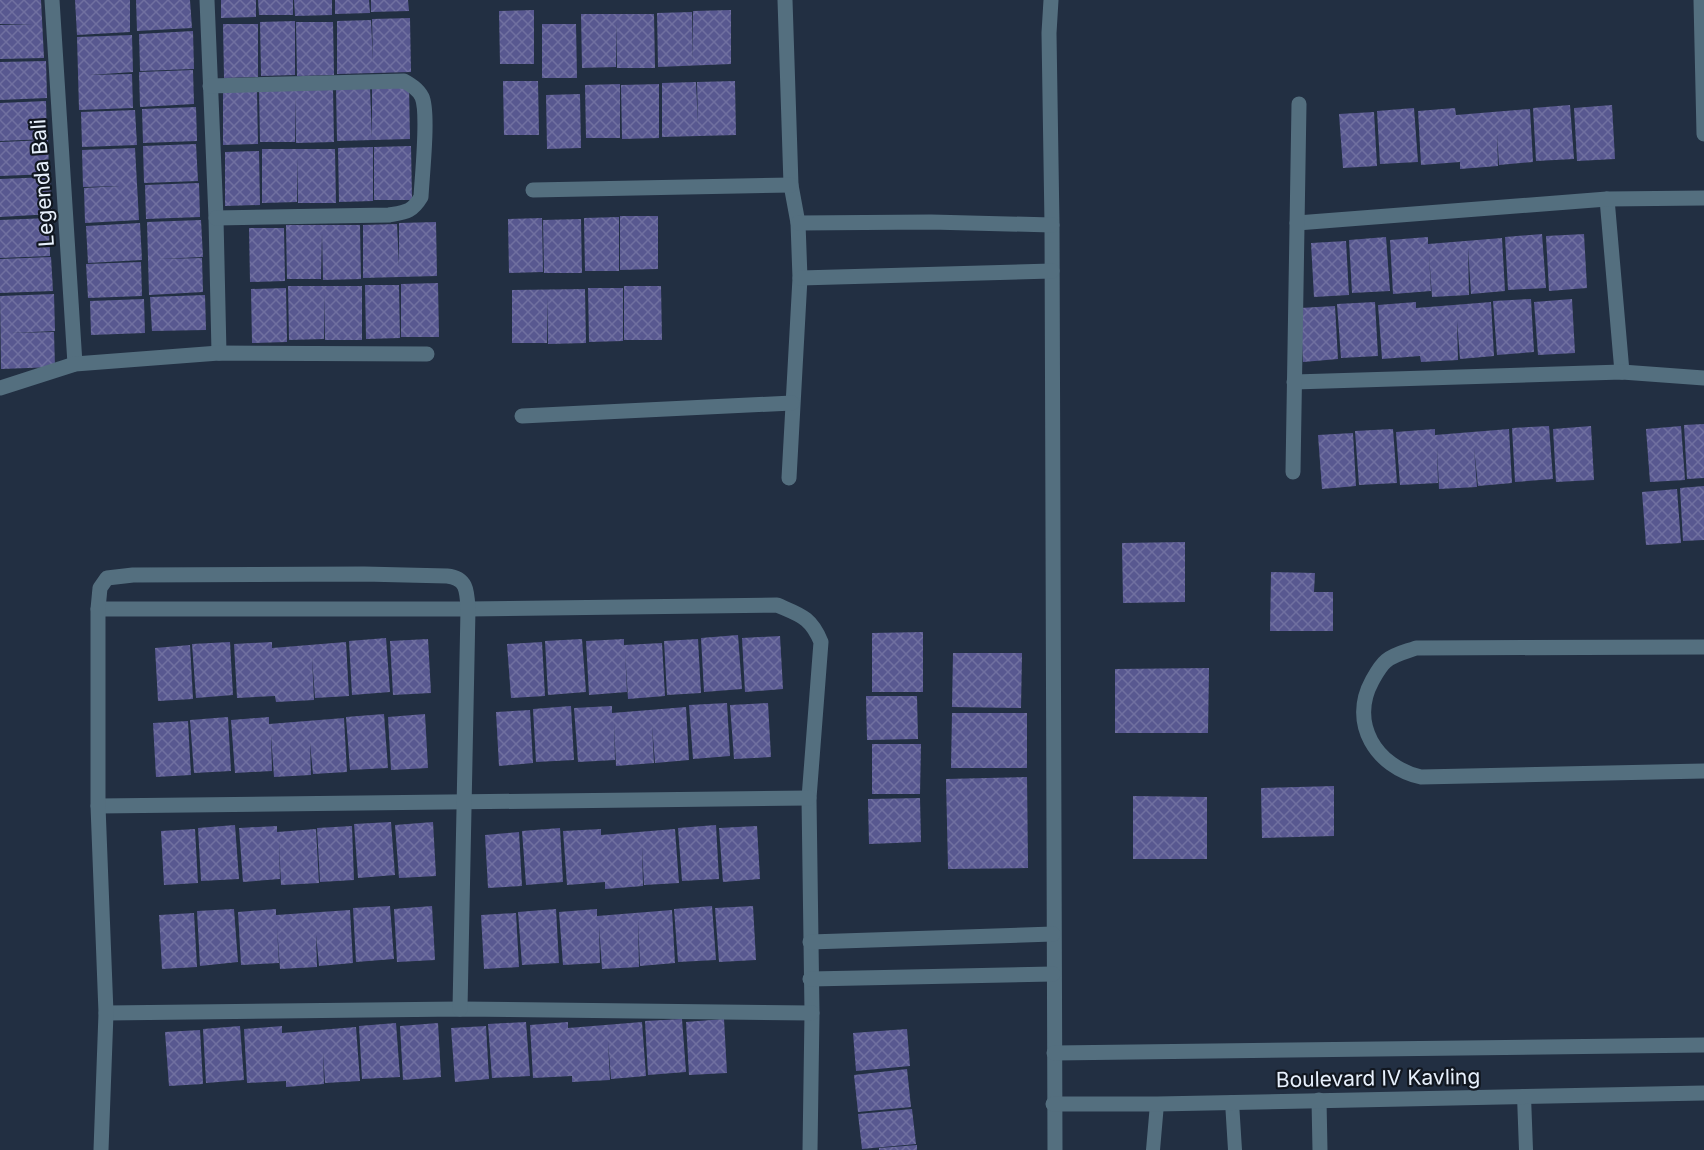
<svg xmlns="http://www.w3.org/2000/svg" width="1704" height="1150" viewBox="0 0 1704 1150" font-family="Inter,sans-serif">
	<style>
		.building { fill: url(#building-cross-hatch) }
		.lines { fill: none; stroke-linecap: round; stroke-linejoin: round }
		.service { stroke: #546f7f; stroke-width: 14 }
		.minor { stroke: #546f7f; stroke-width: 15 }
		.labels { text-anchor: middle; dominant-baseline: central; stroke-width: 4.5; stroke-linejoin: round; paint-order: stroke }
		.street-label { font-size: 21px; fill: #e7f0fc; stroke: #111720 }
	</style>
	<defs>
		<pattern id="building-cross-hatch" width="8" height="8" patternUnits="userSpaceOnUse" patternTransform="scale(1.5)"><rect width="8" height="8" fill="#585890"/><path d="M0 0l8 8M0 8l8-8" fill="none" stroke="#7070a0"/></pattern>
	</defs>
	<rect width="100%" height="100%" fill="#222f42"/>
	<g class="building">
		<path d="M 0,0 L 41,0 L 44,58 L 0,59 L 0,25 L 33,24 L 0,24 Z"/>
		<path d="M 75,0 L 130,0 L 130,32 L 77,35 Z"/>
		<path d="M 136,0 L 190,0 L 192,28 L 137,31 Z"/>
		<path d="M 221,0 L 256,0 L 256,17 L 221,18 Z"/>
		<path d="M 258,0 L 293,0 L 293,15 L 259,15 Z"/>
		<path d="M 294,0 L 332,0 L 332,15 L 295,16 Z"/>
		<path d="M 335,0 L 369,0 L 370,13 L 335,14 Z"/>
		<path d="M 371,0 L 408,0 L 409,11 L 371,12 Z"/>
		<path d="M 534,10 L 534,64 L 500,64 L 499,11 Z"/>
		<path d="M 731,10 L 731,64 L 658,67 L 657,13 L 692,12 L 693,61 L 693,11 Z"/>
		<path d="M 581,14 L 654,14 L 655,68 L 617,68 L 617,22 L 616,67 L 582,68 Z"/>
		<path d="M 410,18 L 411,72 L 337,74 L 337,21 L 371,20 L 373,62 L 372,19 Z"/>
		<path d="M 295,21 L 295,75 L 261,76 L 260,22 Z"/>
		<path d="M 296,22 L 333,22 L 334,75 L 297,76 Z"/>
		<path d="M 223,24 L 258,24 L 258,77 L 224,78 Z"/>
		<path d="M 542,24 L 576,24 L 577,78 L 542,78 Z"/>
		<path d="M 193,31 L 194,69 L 140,71 L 139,34 Z"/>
		<path d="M 132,35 L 133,72 L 89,75 L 132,74 L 133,108 L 79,110 L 77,37 Z"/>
		<path d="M 46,61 L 47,98 L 0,100 L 0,62 Z"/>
		<path d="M 193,70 L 194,104 L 140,107 L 139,72 Z"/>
		<path d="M 503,81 L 538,81 L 539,135 L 504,135 Z"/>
		<path d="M 735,81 L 736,135 L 662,137 L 662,83 L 696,82 L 698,125 L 697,82 Z"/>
		<path d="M 620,84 L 620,138 L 586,138 L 585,85 Z"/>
		<path d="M 659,84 L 659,138 L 622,139 L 621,85 Z"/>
		<path d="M 409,85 L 410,139 L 337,141 L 336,87 L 370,87 L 372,138 L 372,86 Z"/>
		<path d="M 259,88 L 333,89 L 334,142 L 296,143 L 295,96 L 295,142 L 260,142 Z"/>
		<path d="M 223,91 L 257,91 L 258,144 L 223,145 Z"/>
		<path d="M 580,94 L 581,148 L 547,149 L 546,95 Z"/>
		<path d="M 46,101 L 47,139 L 0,141 L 0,103 Z"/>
		<path d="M 1570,105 L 1574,159 L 1536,161 L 1533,108 Z"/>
		<path d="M 1612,105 L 1615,159 L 1577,161 L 1574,108 Z"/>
		<path d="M 196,107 L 197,141 L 143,143 L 142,109 Z"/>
		<path d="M 1414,108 L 1418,162 L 1380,164 L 1377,111 Z"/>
		<path d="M 1455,108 L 1456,115 L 1530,109 L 1533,162 L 1499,165 L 1497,134 L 1498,166 L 1460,169 L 1460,162 L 1421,165 L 1418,111 Z"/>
		<path d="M 135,110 L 137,145 L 82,147 L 81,112 Z"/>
		<path d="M 1374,112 L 1377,166 L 1343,168 L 1339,114 Z"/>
		<path d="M 48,140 L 49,174 L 0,176 L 0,142 Z"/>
		<path d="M 196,144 L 198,181 L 144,183 L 143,146 Z"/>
		<path d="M 411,146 L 412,200 L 374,200 L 374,147 Z"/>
		<path d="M 373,147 L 373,201 L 339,202 L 338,148 Z"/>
		<path d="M 135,148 L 139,220 L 85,223 L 84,188 L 120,186 L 83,187 L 82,150 Z"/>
		<path d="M 262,149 L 335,149 L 336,203 L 298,203 L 297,157 L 297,202 L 262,203 Z"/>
		<path d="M 259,151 L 260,205 L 225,206 L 225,152 Z"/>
		<path d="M 50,177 L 52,214 L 0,217 L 0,179 Z"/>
		<path d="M 199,183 L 200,217 L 146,219 L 145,185 Z"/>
		<path d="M 620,216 L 658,216 L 658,269 L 620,270 Z"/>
		<path d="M 619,217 L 619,271 L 585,271 L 584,218 Z"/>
		<path d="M 49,218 L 50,256 L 0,258 L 0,220 Z"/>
		<path d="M 542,218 L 543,272 L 509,273 L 508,219 Z"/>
		<path d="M 581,219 L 582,273 L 544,273 L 543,220 Z"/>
		<path d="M 201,220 L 203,257 L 158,259 L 202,258 L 203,292 L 149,295 L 147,222 Z"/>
		<path d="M 436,222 L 437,276 L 363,278 L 363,225 L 397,224 L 399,265 L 399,223 Z"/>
		<path d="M 140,223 L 142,260 L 88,263 L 86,226 Z"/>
		<path d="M 286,225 L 360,225 L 361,279 L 323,280 L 322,233 L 321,279 L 287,279 Z"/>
		<path d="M 249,228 L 284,228 L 285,281 L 250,282 Z"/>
		<path d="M 1542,234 L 1546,288 L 1508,290 L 1505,237 Z"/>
		<path d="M 1584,234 L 1587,288 L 1549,291 L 1546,236 Z"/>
		<path d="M 1386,237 L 1390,291 L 1352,293 L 1349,240 Z"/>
		<path d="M 1428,237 L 1428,244 L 1502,238 L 1505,291 L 1471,294 L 1468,248 L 1469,295 L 1432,297 L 1429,254 L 1431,291 L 1393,294 L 1390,240 Z"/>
		<path d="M 1346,241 L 1349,295 L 1314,297 L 1311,243 Z"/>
		<path d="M 51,257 L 53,291 L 0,293 L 0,259 Z"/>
		<path d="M 141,262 L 142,296 L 88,298 L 86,264 Z"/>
		<path d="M 438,283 L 439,337 L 401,337 L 401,284 Z"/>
		<path d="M 365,285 L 399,285 L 400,338 L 366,339 Z"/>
		<path d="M 288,286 L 362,286 L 362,340 L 325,340 L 324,294 L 324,339 L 289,340 Z"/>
		<path d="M 624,286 L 661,286 L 662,340 L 624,340 Z"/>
		<path d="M 286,288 L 287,342 L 252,343 L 251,289 Z"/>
		<path d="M 588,288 L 623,288 L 623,341 L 589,342 Z"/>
		<path d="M 585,289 L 586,343 L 548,344 L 548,297 L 547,343 L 512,343 L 512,290 Z"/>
		<path d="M 54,294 L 55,331 L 11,333 L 54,332 L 55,367 L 1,369 L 0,296 Z"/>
		<path d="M 205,295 L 206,330 L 152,331 L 150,297 Z"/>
		<path d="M 144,299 L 145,333 L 91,335 L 90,301 Z"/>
		<path d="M 1531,299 L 1534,352 L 1497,355 L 1493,301 Z"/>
		<path d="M 1572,299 L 1575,353 L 1538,355 L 1534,302 Z"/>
		<path d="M 1375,302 L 1378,356 L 1341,358 L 1337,304 Z"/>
		<path d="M 1416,302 L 1416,308 L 1491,302 L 1494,356 L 1460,359 L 1457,321 L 1458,360 L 1421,362 L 1420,356 L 1382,359 L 1378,305 Z"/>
		<path d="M 1335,306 L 1338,359 L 1303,362 L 1300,308 Z"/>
		<path d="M 1704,424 L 1704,478 L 1687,479 L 1684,425 Z"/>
		<path d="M 1549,426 L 1553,479 L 1515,482 L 1512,428 Z"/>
		<path d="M 1591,426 L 1594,480 L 1556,482 L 1553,429 Z"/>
		<path d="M 1681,426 L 1685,480 L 1650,482 L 1646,429 Z"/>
		<path d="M 1393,429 L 1397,483 L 1359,485 L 1355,431 Z"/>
		<path d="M 1435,429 L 1435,435 L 1509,429 L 1512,483 L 1478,486 L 1474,448 L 1477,487 L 1439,489 L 1437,447 L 1438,483 L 1400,485 L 1396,432 Z"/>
		<path d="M 1353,433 L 1356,486 L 1322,489 L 1318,435 Z"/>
		<path d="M 1704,486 L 1704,540 L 1683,541 L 1680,488 Z"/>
		<path d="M 1677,489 L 1681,543 L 1646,545 L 1642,492 Z"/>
		<path d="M 1185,542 L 1185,602 L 1123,603 L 1122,543 Z"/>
		<path d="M 1271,572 L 1315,573 L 1314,592 L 1333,592 L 1333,631 L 1270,631 Z"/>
		<path d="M 923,632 L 923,692 L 872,692 L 872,633 Z"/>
		<path d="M 738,635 L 742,689 L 704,692 L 701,638 Z"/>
		<path d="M 780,636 L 783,689 L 745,692 L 742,638 Z"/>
		<path d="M 386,638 L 390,692 L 352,695 L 349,641 Z"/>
		<path d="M 428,639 L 431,693 L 393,695 L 390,641 Z"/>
		<path d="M 582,639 L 586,692 L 548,695 L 545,641 Z"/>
		<path d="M 624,639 L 624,645 L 662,643 L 665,696 L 628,699 L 625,651 L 627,692 L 589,695 L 586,641 Z"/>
		<path d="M 698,639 L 701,693 L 667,695 L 664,641 Z"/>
		<path d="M 230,642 L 233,695 L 196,698 L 192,644 Z"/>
		<path d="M 272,642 L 272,648 L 346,642 L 349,696 L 315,698 L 312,657 L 314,700 L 276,702 L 275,696 L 237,698 L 234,644 Z"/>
		<path d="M 542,642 L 545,696 L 511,698 L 507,644 Z"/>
		<path d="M 190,645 L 193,699 L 158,701 L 155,648 Z"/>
		<path d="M 953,653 L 1022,653 L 1021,708 L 952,707 Z"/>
		<path d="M 1209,668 L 1208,733 L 1115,733 L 1115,669 Z"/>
		<path d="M 866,696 L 917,696 L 918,739 L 867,740 Z"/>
		<path d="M 727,703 L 730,756 L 693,759 L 689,705 Z"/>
		<path d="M 768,703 L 771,757 L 734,759 L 730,705 Z"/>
		<path d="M 571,706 L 574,760 L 536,762 L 533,709 Z"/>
		<path d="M 612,706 L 612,713 L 686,707 L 689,760 L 655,763 L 652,725 L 654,763 L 616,766 L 614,723 L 615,760 L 578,762 L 574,708 Z"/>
		<path d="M 530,710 L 533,763 L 499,766 L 496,712 Z"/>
		<path d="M 952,713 L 1027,713 L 1027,768 L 951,768 Z"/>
		<path d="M 384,714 L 388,768 L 350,770 L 346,717 Z"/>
		<path d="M 425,714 L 428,768 L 391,770 L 388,717 Z"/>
		<path d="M 228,717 L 231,771 L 194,773 L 190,720 Z"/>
		<path d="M 269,717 L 269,724 L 344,718 L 347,772 L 313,774 L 310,743 L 311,775 L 274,777 L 271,734 L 272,771 L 235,773 L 231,720 Z"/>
		<path d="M 188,721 L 191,775 L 156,777 L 153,723 Z"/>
		<path d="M 872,744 L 921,744 L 920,794 L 872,794 Z"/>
		<path d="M 1027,777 L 1028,868 L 948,869 L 946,779 Z"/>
		<path d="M 1334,786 L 1334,836 L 1262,838 L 1261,788 Z"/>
		<path d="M 1133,796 L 1207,797 L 1207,859 L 1133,859 Z"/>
		<path d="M 920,798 L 921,842 L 869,844 L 868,799 Z"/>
		<path d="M 391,822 L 395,875 L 358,878 L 354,824 Z"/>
		<path d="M 433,822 L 436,876 L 399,878 L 395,825 Z"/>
		<path d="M 235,825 L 239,879 L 201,881 L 198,828 Z"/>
		<path d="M 716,825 L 719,879 L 682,881 L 678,828 Z"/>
		<path d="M 277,826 L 277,832 L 316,829 L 319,883 L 281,885 L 279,842 L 280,879 L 243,882 L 239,828 Z"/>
		<path d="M 352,826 L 354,880 L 320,882 L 317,828 Z"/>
		<path d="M 757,826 L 760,879 L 723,882 L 719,828 Z"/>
		<path d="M 560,828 L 563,882 L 526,885 L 522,831 Z"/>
		<path d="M 195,829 L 198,883 L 164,885 L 161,831 Z"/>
		<path d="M 601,829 L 601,835 L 675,829 L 679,883 L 644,885 L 642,847 L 643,886 L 605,889 L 605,882 L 567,885 L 563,831 Z"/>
		<path d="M 519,832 L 522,886 L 488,888 L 485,835 Z"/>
		<path d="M 390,906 L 394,959 L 356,962 L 353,908 Z"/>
		<path d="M 432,906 L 435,960 L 397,962 L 394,909 Z"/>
		<path d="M 712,906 L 716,960 L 678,962 L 674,909 Z"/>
		<path d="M 753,906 L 756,960 L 719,962 L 715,908 Z"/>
		<path d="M 234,909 L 238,962 L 200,966 L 197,911 Z"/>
		<path d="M 276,909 L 276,915 L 350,910 L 353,963 L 319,966 L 316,935 L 317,967 L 280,969 L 277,927 L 279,963 L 241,965 L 238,912 Z"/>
		<path d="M 556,909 L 559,963 L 522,965 L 518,912 Z"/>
		<path d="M 597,909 L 597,916 L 672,910 L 675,963 L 640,966 L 638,919 L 639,967 L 602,969 L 599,926 L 600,963 L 563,965 L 559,912 Z"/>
		<path d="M 194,913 L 197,967 L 162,969 L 159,915 Z"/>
		<path d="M 516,913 L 519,967 L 484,969 L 481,915 Z"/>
		<path d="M 682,1019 L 686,1072 L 648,1075 L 645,1021 Z"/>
		<path d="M 724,1019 L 727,1073 L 689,1075 L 686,1022 Z"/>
		<path d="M 526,1022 L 530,1076 L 492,1078 L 488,1024 Z"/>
		<path d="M 568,1022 L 568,1028 L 642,1022 L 646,1076 L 611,1079 L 608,1041 L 610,1080 L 572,1082 L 572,1076 L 533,1078 L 530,1025 Z"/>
		<path d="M 396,1023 L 400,1077 L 362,1079 L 359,1026 Z"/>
		<path d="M 438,1023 L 441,1077 L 403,1080 L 400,1026 Z"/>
		<path d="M 240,1026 L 244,1080 L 206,1083 L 203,1029 Z"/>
		<path d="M 282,1026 L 282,1033 L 356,1027 L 360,1081 L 325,1083 L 323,1052 L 324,1084 L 286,1087 L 286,1081 L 247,1083 L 244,1029 Z"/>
		<path d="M 486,1026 L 489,1079 L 455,1082 L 451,1028 Z"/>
		<path d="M 907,1029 L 910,1066 L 856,1071 L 853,1033 Z"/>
		<path d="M 200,1030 L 203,1084 L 169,1086 L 165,1032 Z"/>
		<path d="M 907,1069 L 911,1107 L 858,1112 L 854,1075 Z"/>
		<path d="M 912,1109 L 916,1144 L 862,1149 L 858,1114 Z"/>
		<path d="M 917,1145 L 917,1150 L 879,1150 L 879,1148 Z"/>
	</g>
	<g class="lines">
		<g class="service">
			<path d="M 1524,1096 L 1526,1150"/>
			<path d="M 1232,1102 L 1235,1150"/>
			<path d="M 1153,1150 L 1157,1104"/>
		</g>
		<g class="minor">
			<path d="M 52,0 L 75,364"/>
			<path d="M 207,0 L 216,218 L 219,353"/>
			<path d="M 785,0 L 791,185 L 798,223 L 800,278 L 789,478"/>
			<path d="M 1051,0 L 1049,33 L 1052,225 L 1055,1150"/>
			<path d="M 1701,0 L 1704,134"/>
			<path d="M 210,86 L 404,81 C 411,85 418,89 422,97 C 429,113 422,176 421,197 C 412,212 406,212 389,215 L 216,218"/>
			<path d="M 533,190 L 791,185"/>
			<path d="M 1607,199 L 1622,372"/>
			<path d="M 798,223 L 931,222 L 1052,225"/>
			<path d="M 1297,223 L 1607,199 L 1704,198"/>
			<path d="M 800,278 L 1052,271"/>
			<path d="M 1294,382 L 1622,372 L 1704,378"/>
			<path d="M 0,388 L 75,364 L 219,353 L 427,354"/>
			<path d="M 522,416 L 792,403"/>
			<path d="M 1293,472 L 1299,104"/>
			<path d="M 98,609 L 468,609 L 777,605 C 800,615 811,617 821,642 L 809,798 L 812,1013 L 810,1150"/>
			<path d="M 1704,647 L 1416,648 C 1405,652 1394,654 1386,661 C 1380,666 1376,674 1372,681 C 1349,723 1376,767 1421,777 L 1704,771"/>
			<path d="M 98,806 L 809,798"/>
			<path d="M 810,942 L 1053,934"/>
			<path d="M 810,979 L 1053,974"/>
			<path d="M 106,1013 L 460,1009 L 812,1013"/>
			<path d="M 1054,1053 L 1704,1045"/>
			<path d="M 1319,1100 L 1320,1150"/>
			<path d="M 1053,1104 L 1157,1104 L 1704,1093"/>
			<path d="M 101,1150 L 106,1013 L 98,806 L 98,609 L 100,588 L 107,578 L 133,575 L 364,574 L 447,576 C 467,578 467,591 468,609 L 460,1009"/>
		</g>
	</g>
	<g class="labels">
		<g class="street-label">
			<text transform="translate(42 183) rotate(-94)">Legenda Bali</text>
			<text transform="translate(1378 1078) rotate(-1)">Boulevard IV Kavling</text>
		</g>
	</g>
</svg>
